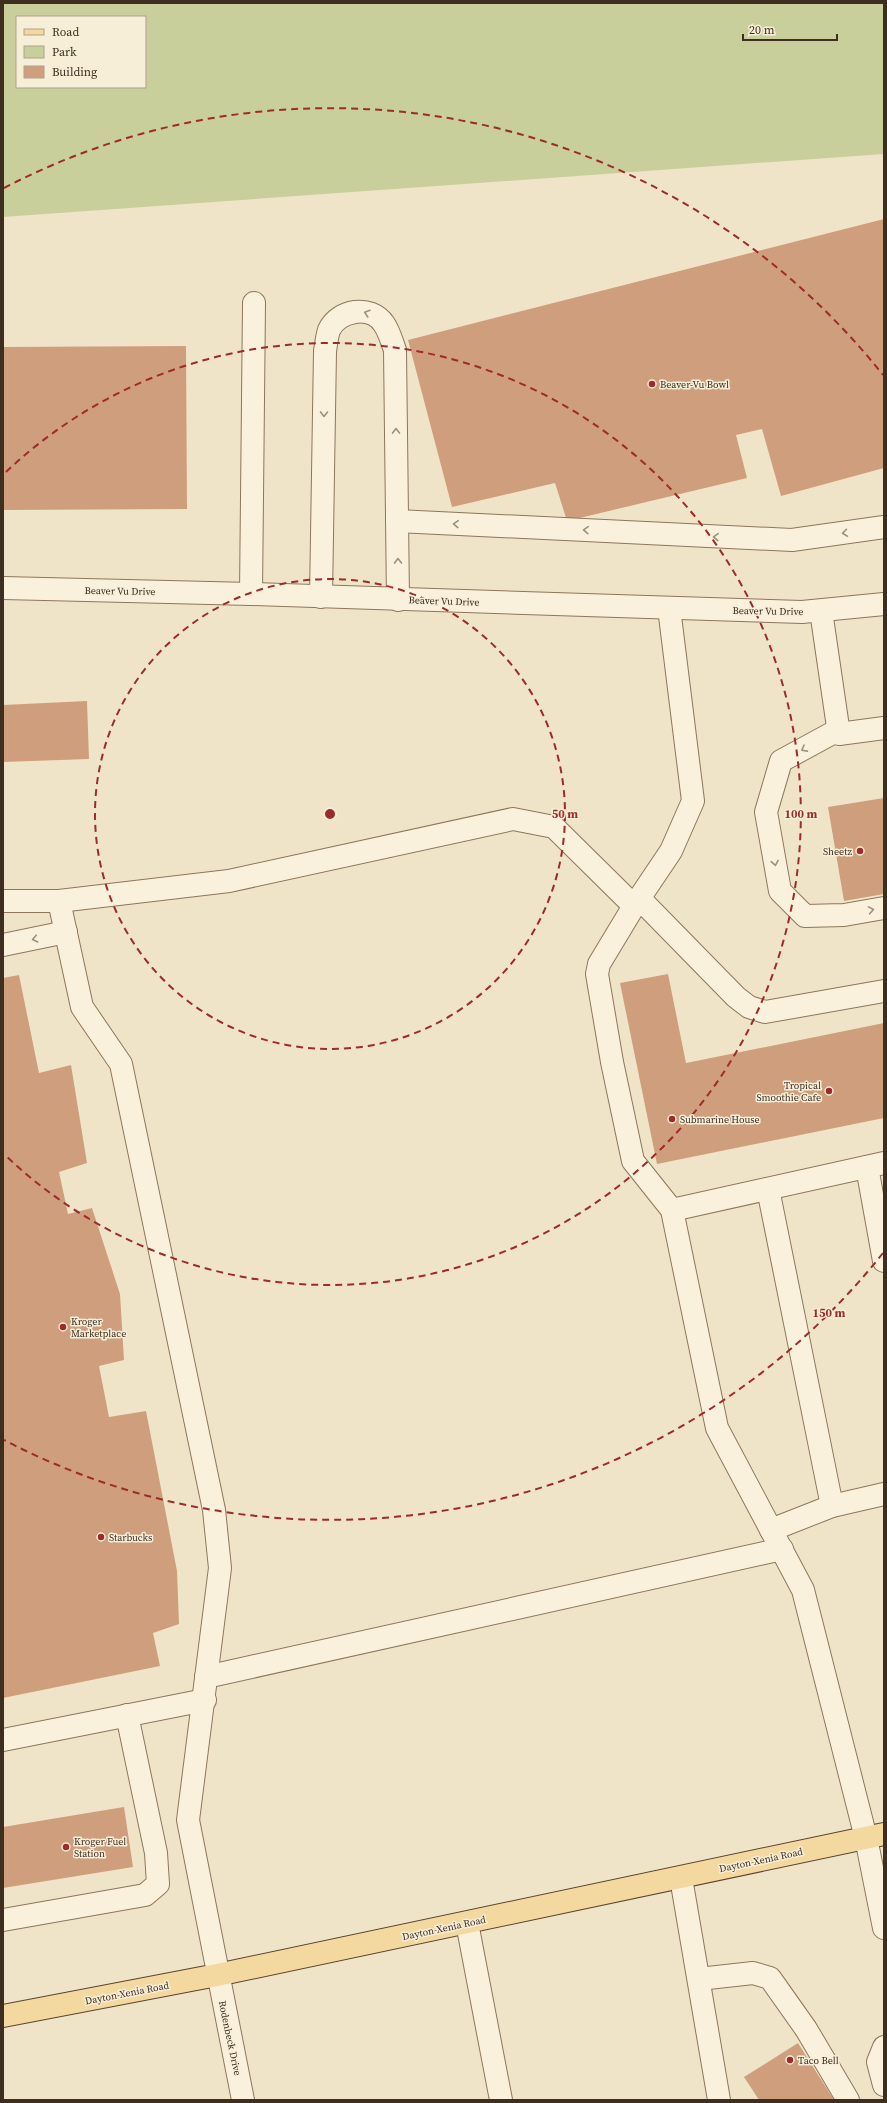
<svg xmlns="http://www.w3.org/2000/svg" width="887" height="2103" viewBox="0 0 887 2103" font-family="'Source Serif 4',serif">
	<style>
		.green { fill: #c9cf9b; fill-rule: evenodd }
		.building { fill: #cf9f7d }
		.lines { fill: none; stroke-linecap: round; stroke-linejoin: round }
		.minor-casing { stroke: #8d765c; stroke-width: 24 }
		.major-casing { stroke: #5b4430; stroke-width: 24 }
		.minor { stroke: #faf1dc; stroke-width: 22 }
		.major { stroke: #f3d9a0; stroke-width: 22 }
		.oneway { stroke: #9c907e }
		.ring { fill: none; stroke: #9e2a2b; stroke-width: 2; stroke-dasharray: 7 5 }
		.poi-dot { fill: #9e2a2b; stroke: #f7eed8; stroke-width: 1.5 }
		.labels { text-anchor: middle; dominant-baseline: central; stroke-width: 3; stroke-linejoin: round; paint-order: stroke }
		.poi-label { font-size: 10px; fill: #3d2e20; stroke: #f7eed8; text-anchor: start }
		.street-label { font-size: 10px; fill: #3d2e20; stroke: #f7eed8 }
		.centre { fill: #9e2a2b; stroke: #f7eed8; stroke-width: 2 }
		.ring-label { font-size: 12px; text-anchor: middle; font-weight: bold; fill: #9e2a2b; stroke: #f7eed8; stroke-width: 3; stroke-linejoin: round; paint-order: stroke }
	</style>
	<rect width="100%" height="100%" fill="#f0e4c8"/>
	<path class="green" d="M 3,3 L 884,3 L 884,154 L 3,217 ZM 17,17 L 145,17 L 145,87 L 17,87 Z"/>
	<g class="building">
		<path d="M 884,219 L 884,468 L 781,496 L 762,429 L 736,435 L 747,478 L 567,521 L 555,483 L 452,507 L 408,340 Z"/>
		<path d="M 186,346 L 187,509 L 3,510 L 3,347 Z"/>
		<path d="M 87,701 L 89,759 L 3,762 L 3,705 Z"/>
		<path d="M 884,798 L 884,894 L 844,901 L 828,807 Z"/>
		<path d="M 668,974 L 686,1063 L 884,1023 L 884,1118 L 657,1164 L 620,983 Z"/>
		<path d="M 19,975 L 39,1073 L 71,1065 L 87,1163 L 59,1172 L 68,1214 L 92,1208 L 120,1294 L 124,1360 L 99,1366 L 109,1417 L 146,1411 L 177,1571 L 179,1624 L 153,1633 L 160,1666 L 3,1698 L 3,978 Z"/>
		<path d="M 124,1807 L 133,1867 L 3,1888 L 3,1827 Z"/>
		<path d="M 798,2043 L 834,2100 L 759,2100 L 744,2077 Z"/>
	</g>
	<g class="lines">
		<defs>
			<g id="minor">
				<path d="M 397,521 L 792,540 L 884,527"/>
				<path d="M 3,588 L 251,594 L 802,612 L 884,604"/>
				<path d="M 251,594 L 254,303"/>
				<path d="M 321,597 L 325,351 C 326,345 327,336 329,330 C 338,310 371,304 384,324 C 389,331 392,342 395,350 L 398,600"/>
				<path d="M 669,608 L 693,801 L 671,851 L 634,906 L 599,964 L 597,974 L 612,1062 L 633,1161 L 672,1210 L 717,1428 L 803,1590 L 866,1838 L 884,1928"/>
				<path d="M 821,611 L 839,734 L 884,728"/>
				<path d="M 838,730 L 781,761 L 766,812 L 780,891 L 805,916 L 844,915 L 884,908"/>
				<path d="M 639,898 L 736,997 L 749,1007 L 765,1012 L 884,991"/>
				<path d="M 3,901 L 59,901 L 229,881 L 513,819 L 554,827 L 634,906"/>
				<path d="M 59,901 L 82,1007 L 121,1064 L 214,1510 L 220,1568 L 188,1820 L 243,2100"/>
				<path d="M 3,945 L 66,932"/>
				<path d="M 867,1167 L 884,1261"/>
				<path d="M 768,1189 L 832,1506"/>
				<path d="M 672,1210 L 884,1163"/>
				<path d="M 771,1530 L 832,1506 L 884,1494"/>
				<path d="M 206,1677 L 782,1549"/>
				<path d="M 3,1740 L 205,1700"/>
				<path d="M 681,1878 L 719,2100"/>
				<path d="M 3,1920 L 145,1895 L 158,1884 L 156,1853 L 127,1715"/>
				<path d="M 467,1923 L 501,2100"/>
				<path d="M 699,1979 L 753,1973 L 770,1978 L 806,2029 L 848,2100"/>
				<path d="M 884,2047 L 878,2062 L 884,2085"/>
			</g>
			<path id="major" d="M 3,2016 L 217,1975 L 884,1834"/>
		</defs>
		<use href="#minor" class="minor-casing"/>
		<use href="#major" class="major-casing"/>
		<use href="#minor" class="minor"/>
		<use href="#major" class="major"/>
	</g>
	<defs><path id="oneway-chevron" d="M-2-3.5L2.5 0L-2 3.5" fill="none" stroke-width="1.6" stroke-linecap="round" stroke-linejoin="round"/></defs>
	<g class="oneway">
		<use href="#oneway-chevron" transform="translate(367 313) rotate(-161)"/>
		<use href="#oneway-chevron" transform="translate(324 414) rotate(91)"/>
		<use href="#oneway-chevron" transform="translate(396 431) rotate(-91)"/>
		<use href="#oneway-chevron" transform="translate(456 524) rotate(-177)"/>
		<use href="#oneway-chevron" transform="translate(586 530) rotate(-177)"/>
		<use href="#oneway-chevron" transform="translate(845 533) rotate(172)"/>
		<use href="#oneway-chevron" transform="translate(716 537) rotate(-177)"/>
		<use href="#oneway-chevron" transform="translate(398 561) rotate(-91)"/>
		<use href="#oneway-chevron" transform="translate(804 749) rotate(151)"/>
		<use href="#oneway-chevron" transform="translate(775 863) rotate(80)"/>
		<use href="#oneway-chevron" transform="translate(871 910) rotate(-10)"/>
		<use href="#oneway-chevron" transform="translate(35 939) rotate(168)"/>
	</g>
	<g class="ring">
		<circle cx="330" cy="814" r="235"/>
		<path d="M6 472A471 471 0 1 1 6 1156"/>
		<path d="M883 1253A706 706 0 0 1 4 1440M4 188A706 706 0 0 1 883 375"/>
	</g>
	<g class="poi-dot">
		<circle cx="652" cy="384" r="4"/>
		<circle cx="860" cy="851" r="4"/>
		<circle cx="829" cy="1091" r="4"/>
		<circle cx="672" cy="1119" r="4"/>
		<circle cx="63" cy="1327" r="4"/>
		<circle cx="101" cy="1537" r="4"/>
		<circle cx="66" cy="1847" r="4"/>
		<circle cx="790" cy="2060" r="4"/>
	</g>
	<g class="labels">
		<g class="poi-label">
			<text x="660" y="384">Beaver-Vu Bowl</text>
			<text x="852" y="851" text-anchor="end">Sheetz</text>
			<text x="821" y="1085" text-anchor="end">Tropical<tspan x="821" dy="12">Smoothie Cafe</tspan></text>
			<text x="680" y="1119">Submarine House</text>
			<text x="71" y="1321">Kroger<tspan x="71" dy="12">Marketplace</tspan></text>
			<text x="109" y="1537">Starbucks</text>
			<text x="74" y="1841">Kroger Fuel<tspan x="74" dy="12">Station</tspan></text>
			<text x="798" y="2060">Taco Bell</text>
		</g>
		<g class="street-label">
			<text transform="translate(120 591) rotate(1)">Beaver Vu Drive</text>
			<text transform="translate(444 601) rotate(2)">Beaver Vu Drive</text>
			<text transform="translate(768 611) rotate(1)">Beaver Vu Drive</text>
			<text transform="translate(761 1860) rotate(-12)">Dayton-Xenia Road</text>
			<text transform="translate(444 1928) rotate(-12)">Dayton-Xenia Road</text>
			<text transform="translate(127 1993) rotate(-11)">Dayton-Xenia Road</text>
			<text transform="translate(230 2038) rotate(78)">Rodenbeck Drive</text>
		</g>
	</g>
	<circle cx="330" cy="814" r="6" class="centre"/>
	<g class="ring-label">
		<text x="565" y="818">50 m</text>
		<text x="801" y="818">100 m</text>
		<text x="829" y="1317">150 m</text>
	</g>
	<rect width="887" height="2103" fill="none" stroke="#3d2e20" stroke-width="8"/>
	<rect x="16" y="16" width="130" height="72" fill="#f7eed8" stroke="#ada18e"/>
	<rect x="24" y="29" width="20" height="6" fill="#f3d9a0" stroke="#ada18e"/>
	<text x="52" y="36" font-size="12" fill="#3d2e20">Road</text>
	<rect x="24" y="46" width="20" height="12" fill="#c9cf9b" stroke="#ada18e"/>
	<text x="52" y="56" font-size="12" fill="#3d2e20">Park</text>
	<rect x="24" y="66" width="20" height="12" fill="#cf9f7d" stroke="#ada18e"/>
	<text x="52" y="76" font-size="12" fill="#3d2e20">Building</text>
	<path d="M743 34v6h94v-6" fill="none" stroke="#3d2e20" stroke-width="2"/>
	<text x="749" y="34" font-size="12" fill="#3d2e20" stroke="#f7eed8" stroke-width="3" paint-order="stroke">20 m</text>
</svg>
